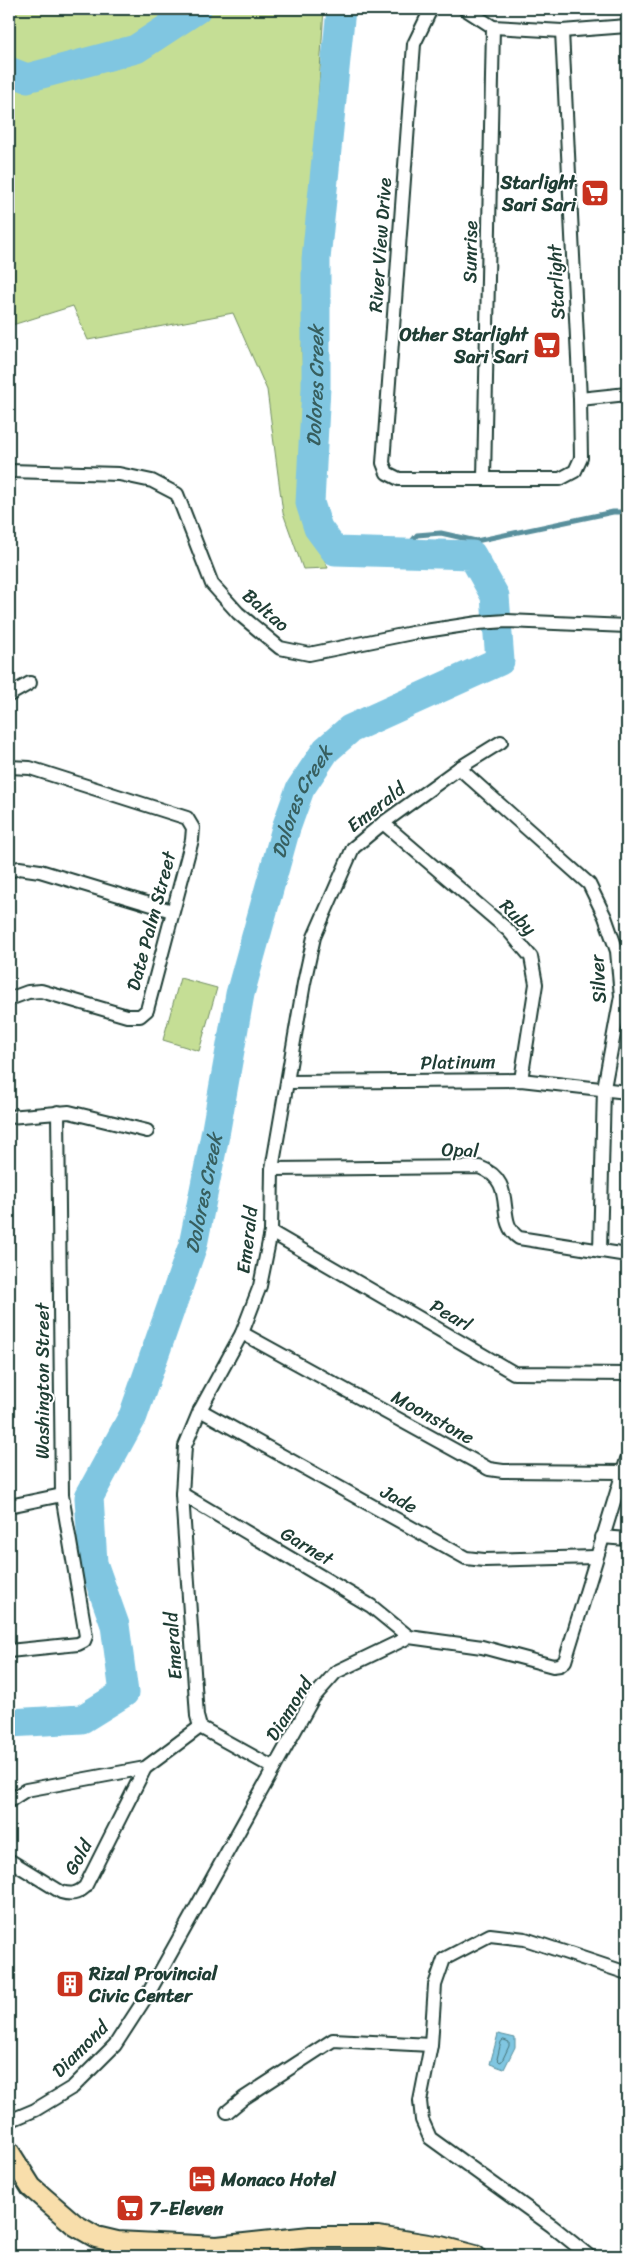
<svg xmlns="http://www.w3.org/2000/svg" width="636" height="2265" viewBox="0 0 636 2265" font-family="Sriracha,sans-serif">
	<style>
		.green { fill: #c5de95; stroke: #728e64 }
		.water { fill: #80c6e1; stroke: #598f9c }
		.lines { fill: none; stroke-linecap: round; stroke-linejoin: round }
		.shore { stroke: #467479; stroke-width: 1 }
		.stream { stroke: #598f9c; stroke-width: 5 }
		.river { stroke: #80c6e1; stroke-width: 29 }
		.street-casing { stroke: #1f3d34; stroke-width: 16 }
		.primary-casing { stroke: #1f3d34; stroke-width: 24 }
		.street { stroke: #fff; stroke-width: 12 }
		.primary { stroke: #f8deab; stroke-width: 20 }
		.labels { text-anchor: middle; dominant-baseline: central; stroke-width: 4; stroke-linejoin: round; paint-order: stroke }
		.poi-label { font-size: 19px; font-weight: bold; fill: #1f3d34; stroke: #fff; text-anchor: start }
		.street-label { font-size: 19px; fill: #1f3d34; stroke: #fff }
		.water-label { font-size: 20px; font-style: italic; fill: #375f5f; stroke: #fff }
	</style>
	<rect width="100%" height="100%" fill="#fff"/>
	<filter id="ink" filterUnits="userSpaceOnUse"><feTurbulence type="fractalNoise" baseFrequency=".02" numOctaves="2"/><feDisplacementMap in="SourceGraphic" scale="10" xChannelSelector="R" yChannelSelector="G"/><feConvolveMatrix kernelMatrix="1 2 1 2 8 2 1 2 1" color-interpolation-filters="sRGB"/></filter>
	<g filter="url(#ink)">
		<g class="green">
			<path d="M 9,9 L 324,9 L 302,348 L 307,517 L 328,568 L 303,569 L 283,513 L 267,390 L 233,313 L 88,340 L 73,306 L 9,326 Z"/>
			<path d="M 180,978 L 217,988 L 199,1051 L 163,1040 Z"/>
		</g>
		<path class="water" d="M 498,2034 L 515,2038 L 515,2047 L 504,2069 L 490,2064 Z"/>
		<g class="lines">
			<path class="shore" d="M 504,2040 L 509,2042 L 509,2046 L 502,2061 L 500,2062 L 497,2059 L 501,2042 Z"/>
			<path class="stream" d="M 402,553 L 417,535 L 441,533 L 476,541 L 613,512 L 627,512"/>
			<g class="river">
				<path d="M 9,71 L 27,78 L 136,49 L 197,9"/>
				<path id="s1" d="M 9,1723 L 82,1719 L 124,1693 L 115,1625 L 93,1563 L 89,1497 L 133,1416 L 193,1245 L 215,1135 L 240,994 L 286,828 L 300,789 L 326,750 L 350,729 L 500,661 L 495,596 L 472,555 L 335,551 L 318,528 L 310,503 L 316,387 L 316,259 L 341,9"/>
			</g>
			<defs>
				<g id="street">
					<path d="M 431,9 L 414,44 L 383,463 L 387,473 L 399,479 L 560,479 L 575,471 L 581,458 L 580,399 L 562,31"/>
					<path d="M 465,9 L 493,27 L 562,31 L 627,26"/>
					<path d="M 580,399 L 627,394"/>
					<path d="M 9,471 L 119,474 L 152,481 L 177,494 L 212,584 L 238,613 L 280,648 L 309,654 L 412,633 L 478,623 L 507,621 L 627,626"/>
					<path d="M 484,479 L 493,27"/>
					<path d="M 9,695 L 30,683"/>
					<path d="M 9,767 L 30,768 L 187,818 L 193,828 L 192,840 L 147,1010 L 140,1016 L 127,1016 L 41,991 L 28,992 L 9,999"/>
					<path d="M 459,768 L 589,884 L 605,917 L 617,951 L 621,996 L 604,1088 L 600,1251"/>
					<path d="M 383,823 L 509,931 L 531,957 L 536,984 L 521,1080"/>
					<path d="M 9,871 L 19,868 L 40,871 L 172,911"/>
					<path d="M 288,1082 L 521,1080 L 627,1092"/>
					<path d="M 9,1117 L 69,1112 L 147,1131"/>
					<path d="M 272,1169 L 479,1167 C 520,1182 493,1221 519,1238 L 627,1255"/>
					<path d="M 271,1232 L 514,1373 L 627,1374"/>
					<path d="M 242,1333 L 489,1469 L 503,1471 L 623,1472"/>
					<path d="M 200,1410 L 466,1558 L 484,1560 L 595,1557"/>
					<path d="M 182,1494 L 371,1606 L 409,1637"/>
					<path d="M 9,1506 L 62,1495"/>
					<path d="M 602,1537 L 627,1539"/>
					<path d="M 9,1651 L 78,1644 L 84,1641 L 86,1636 L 62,1495 L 58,1112"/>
					<path d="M 274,1768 L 200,1727 L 197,1716 L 182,1494 L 185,1446 L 200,1410 L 242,1333 L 260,1286 L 271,1232 L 272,1169 L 304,983 L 314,937 L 353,848 L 383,823 L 459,768 L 501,742"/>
					<path d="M 9,1801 L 26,1790 L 145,1768 L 200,1727"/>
					<path d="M 9,1860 L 61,1892 C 71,1895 77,1894 85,1887 L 145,1768"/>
					<path d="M 227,2112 L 244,2098 L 333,2040 L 431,2045"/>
					<path d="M 9,2121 L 35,2110 L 73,2087 L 115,2045 L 148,1994 L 313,1698 L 336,1672 L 409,1637 L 482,1647 L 553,1666 L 560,1665 L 565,1661 L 627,1459"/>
					<path d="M 589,2256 L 552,2226 L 430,2138 L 422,2120 L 420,2101 L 431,2045 L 435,1985 L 444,1959 L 490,1935 L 525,1939 L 627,1973"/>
				</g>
				<path id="primary" d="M 9,2152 L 31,2187 L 75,2225 L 96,2237 L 117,2242 L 217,2247 L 310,2237 L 378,2237 L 441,2247 L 475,2256"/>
			</defs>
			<use href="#street" class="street-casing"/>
			<use href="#primary" class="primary-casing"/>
			<use href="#street" class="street"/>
			<use href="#primary" class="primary"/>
		</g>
	</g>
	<defs>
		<symbol id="supermarket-square" viewBox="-11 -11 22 22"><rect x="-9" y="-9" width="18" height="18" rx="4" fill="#c8321e" stroke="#fff"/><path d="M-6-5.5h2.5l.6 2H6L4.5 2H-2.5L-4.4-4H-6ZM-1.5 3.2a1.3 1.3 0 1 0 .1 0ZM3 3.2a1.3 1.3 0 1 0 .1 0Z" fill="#fff"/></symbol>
		<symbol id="building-square" viewBox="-11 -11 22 22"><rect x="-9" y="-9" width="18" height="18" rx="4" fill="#c8321e" stroke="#fff"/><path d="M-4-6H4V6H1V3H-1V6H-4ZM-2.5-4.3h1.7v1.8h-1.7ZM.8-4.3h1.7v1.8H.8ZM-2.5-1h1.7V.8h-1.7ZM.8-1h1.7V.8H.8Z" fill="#fff"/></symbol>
		<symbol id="hotel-square" viewBox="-11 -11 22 22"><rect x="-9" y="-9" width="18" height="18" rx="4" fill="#c8321e" stroke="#fff"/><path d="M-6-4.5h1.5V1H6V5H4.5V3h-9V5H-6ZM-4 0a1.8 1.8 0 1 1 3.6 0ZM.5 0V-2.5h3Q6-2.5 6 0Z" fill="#fff"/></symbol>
	</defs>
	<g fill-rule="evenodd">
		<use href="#supermarket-square" x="579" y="177" width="32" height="32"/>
		<use href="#supermarket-square" x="531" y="329" width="32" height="32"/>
		<use href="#building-square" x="54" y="1968" width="32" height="32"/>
		<use href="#hotel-square" x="186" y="2163" width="32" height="32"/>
		<use href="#supermarket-square" x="114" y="2192" width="32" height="32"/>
	</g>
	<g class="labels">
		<g class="poi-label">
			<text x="576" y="182" text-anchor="end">Starlight<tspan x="576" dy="22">Sari Sari</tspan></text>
			<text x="528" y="334" text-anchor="end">Other Starlight<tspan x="528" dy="22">Sari Sari</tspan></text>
			<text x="89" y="1973">Rizal Provincial<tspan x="89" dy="22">Civic Center</tspan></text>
			<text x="221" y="2179">Monaco Hotel</text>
			<text x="149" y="2208">7-Eleven</text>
		</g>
		<g class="street-label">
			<text transform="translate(380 245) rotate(-86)">River View Drive</text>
			<text transform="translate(470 252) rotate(-89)">Sunrise</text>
			<text transform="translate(556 282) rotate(-93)">Starlight</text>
			<text transform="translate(266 610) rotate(41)">Baltao</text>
			<text transform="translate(376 807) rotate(-38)">Emerald</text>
			<text transform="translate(518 917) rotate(45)">Ruby</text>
			<text transform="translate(151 921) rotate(-75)">Date Palm Street</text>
			<text transform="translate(598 979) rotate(-93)">Silver</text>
			<text transform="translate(458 1062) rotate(-1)">Platinum</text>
			<text transform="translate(460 1150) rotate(2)">Opal</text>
			<text transform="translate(247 1240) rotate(-83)">Emerald</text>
			<text transform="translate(451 1315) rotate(30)">Pearl</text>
			<text transform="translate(42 1381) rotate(-90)">Washington Street</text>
			<text transform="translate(433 1417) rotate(29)">Moonstone</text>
			<text transform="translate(399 1499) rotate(29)">Jade</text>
			<text transform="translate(307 1546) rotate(31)">Garnet</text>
			<text transform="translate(173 1646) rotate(-94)">Emerald</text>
			<text transform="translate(289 1709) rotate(-58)">Diamond</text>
			<text transform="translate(78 1857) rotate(-61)">Gold</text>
			<text transform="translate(80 2049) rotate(-45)">Diamond</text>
		</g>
		<g class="water-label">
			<text stroke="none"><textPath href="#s1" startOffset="1730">Dolores Creek</textPath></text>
			<text stroke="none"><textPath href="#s1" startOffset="1054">Dolores Creek</textPath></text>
			<text stroke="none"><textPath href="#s1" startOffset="649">Dolores Creek</textPath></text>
		</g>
	</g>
	<rect width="636" height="2265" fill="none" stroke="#fff" stroke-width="30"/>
	<rect x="15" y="15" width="606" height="2235" fill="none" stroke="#1f3d34" stroke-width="2" filter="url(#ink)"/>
</svg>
